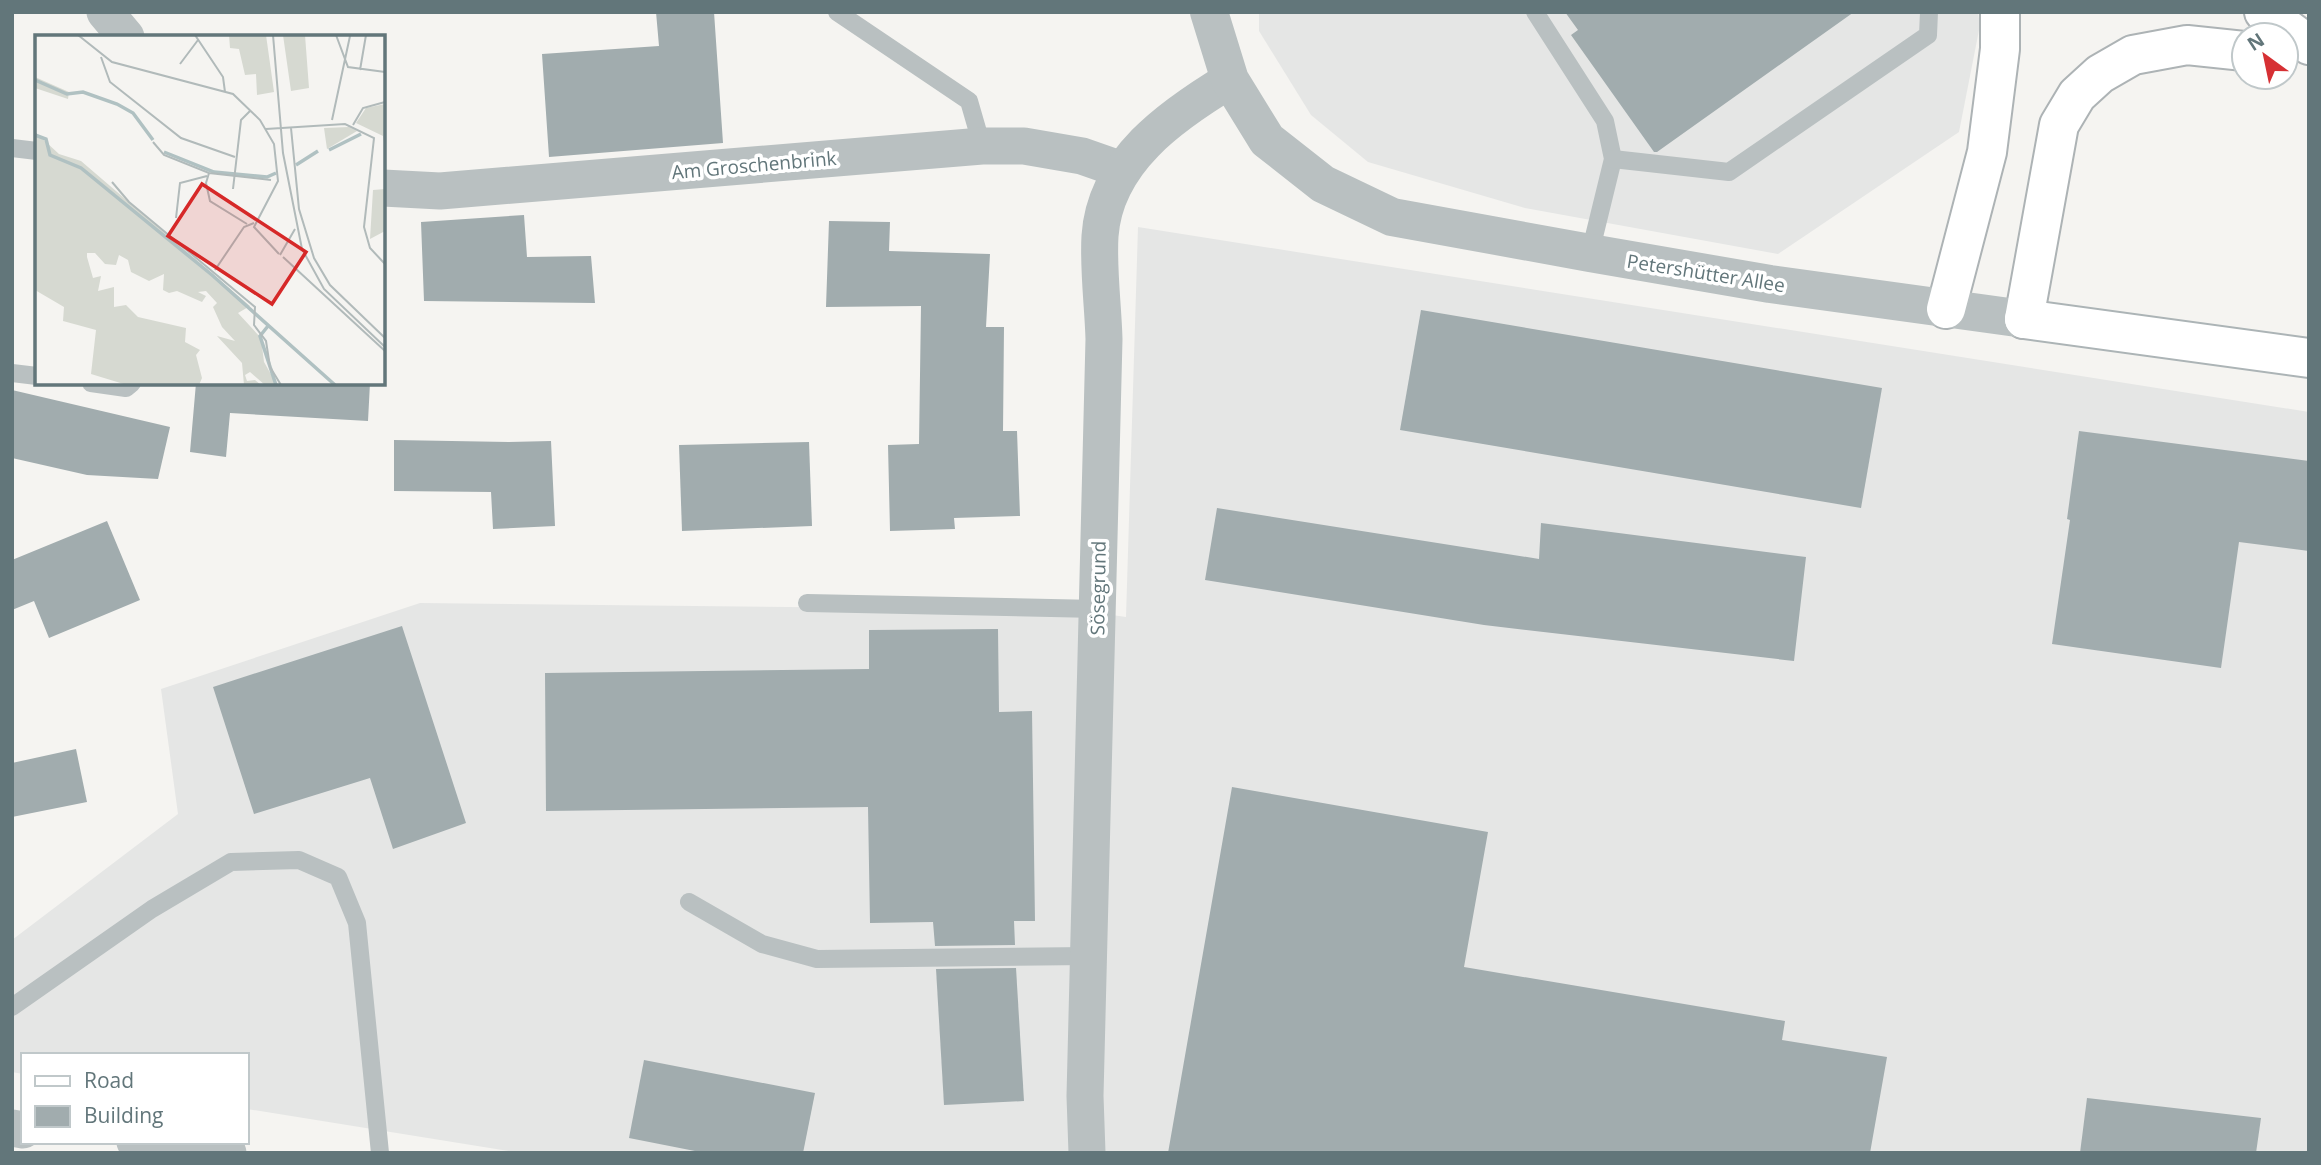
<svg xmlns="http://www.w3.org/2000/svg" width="2321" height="1165" viewBox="0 0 2321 1165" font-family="'Open Sans',sans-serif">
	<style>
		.built { fill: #e5e6e5 }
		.building { fill: #a1acae }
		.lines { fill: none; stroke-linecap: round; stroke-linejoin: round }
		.secondary-casing { stroke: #acb4b6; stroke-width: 42 }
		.trunk-casing { stroke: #adb3b5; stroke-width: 42 }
		.service { stroke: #b9c0c1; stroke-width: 18 }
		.minor { stroke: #b9c0c1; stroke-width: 37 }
		.tertiary { stroke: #b9c0c1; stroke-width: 38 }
		.secondary { stroke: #fff; stroke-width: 38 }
		.trunk { stroke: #fff; stroke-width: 38 }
		.labels { text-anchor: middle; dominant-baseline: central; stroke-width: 7; stroke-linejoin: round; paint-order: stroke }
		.street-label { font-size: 19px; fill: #62767a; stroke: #fff }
		.inset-river { fill: none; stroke: #b0c1c2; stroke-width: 3.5 }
		.inset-road { fill: none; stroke: #b1baba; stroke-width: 2 }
		.view { fill: #d62828; fill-opacity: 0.15; stroke: #d62828; stroke-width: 3.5 }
		.inset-edge { fill: none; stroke: #62767a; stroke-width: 3.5 }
	</style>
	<rect width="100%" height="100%" fill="#f5f4f1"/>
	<g class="built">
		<path d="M 1259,12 L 1978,12 L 1980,25 L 1959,132 L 1778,254 L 1525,208 L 1368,162 L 1311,115 L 1259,31 Z"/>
		<path d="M 1138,227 L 2309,412 L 2309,1153 L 521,1153 L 247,1109 L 247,1055 L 23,1055 L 23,1074 L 12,1072 L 12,940 L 178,814 L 161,689 L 420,603 L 1077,610 L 1126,617 Z"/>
	</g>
	<g class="building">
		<path d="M 656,12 L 714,12 L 723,143 L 549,157 L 542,54 L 659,46 Z"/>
		<path d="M 1565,12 L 1854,12 L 1657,152 L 1654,152 L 1571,35 L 1578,30 Z"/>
		<path d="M 524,215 L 527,257 L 591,256 L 595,303 L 424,301 L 421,222 Z"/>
		<path d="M 829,221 L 890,222 L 889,251 L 990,254 L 986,327 L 1004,327 L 1003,431 L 1017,431 L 1020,516 L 954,518 L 955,529 L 890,531 L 888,445 L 919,444 L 921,306 L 826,307 Z"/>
		<path d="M 1421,310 L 1882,388 L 1861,508 L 1400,430 Z"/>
		<path d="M 196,383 L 370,383 L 368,421 L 230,413 L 226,457 L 190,452 Z"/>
		<path d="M 12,390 L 170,427 L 158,479 L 87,475 L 12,458 Z"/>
		<path d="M 2079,431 L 2309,461 L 2309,551 L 2239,542 L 2221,668 L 2052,644 L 2070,520 L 2067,519 Z"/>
		<path d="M 394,440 L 509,442 L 551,441 L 555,526 L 493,529 L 491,492 L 394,491 Z"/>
		<path d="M 809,442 L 812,526 L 682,531 L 679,445 Z"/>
		<path d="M 1217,508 L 1539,559 L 1541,523 L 1806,557 L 1794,661 L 1484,625 L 1205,580 Z"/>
		<path d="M 107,521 L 140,600 L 49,638 L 34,601 L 12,610 L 12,560 Z"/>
		<path d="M 402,626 L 466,823 L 393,849 L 370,778 L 254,814 L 213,687 Z"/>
		<path d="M 998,629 L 999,712 L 1032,711 L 1035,921 L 1014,921 L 1015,945 L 935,946 L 933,922 L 870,923 L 868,807 L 546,811 L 545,673 L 869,669 L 869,630 Z"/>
		<path d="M 76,749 L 87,802 L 12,817 L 12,763 Z"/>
		<path d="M 1232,787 L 1488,832 L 1464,967 L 1785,1021 L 1782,1040 L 1887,1057 L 1870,1153 L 1168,1153 Z"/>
		<path d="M 1016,968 L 1024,1101 L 944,1105 L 936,969 Z"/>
		<path d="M 644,1060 L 815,1093 L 803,1153 L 705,1153 L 629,1138 Z"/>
		<path d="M 2087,1098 L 2261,1118 L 2256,1153 L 2080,1153 Z"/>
	</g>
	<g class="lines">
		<defs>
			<path id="secondary" d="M 2024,319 L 2309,358"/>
			<g id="trunk">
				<path d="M 2264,12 L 2309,45"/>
				<path d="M 1946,309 L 1987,152 L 2000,49 L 2000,12"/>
				<path d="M 2024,319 L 2059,125 L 2077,95 L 2100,74 L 2133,55 L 2187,45 L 2244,51"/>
			</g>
		</defs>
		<use href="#secondary" class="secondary-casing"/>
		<use href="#trunk" class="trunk-casing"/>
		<g class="service">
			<path d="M 837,12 L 969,101 L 982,146"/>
			<path d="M 1535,12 L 1605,121 L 1613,159 L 1590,253"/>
			<path d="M 12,148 L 37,151"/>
			<path d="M 1613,159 L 1729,172 L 1928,35 L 1929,12"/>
			<path d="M 12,373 L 37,376"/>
			<path d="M 91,383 L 126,388 L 132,383"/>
			<path d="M 807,603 L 1097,609"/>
			<path d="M 689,902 L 762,944 L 817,959 L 1088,956"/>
			<path d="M 12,1007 L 152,909 L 231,862 L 299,860 L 338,877 L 357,923 L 380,1153"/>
		</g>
		<g class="minor">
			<path d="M 105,12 L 126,37"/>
			<path d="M 383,188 L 440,191 L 982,146 L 1024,146 L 1082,156 L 1122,170"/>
			<path d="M 12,1128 L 23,1130"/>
			<path d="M 135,1142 L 228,1153"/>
			<path d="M 1087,1153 L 1085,1096 L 1104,339 C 1103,305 1098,269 1100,236 C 1105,161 1172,115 1230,80"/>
		</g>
		<path class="tertiary" d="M 1209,12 L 1230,80 L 1267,140 L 1323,184 L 1392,217 L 1590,253 L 1770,284 L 2024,319"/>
		<use href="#secondary" class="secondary"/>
		<use href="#trunk" class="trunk"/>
	</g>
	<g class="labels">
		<g class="street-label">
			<text transform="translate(754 165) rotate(-5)">Am Groschenbrink</text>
			<text transform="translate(1706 273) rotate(9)">Petershütter Allee</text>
			<text transform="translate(1098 588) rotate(-89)">Sösegrund</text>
		</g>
	</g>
	<g transform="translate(35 35)">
		<rect width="350" height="350" fill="#f5f4f1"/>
		<path d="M 194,0 L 231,0 L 239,57 L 222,60 L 221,39 L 210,40 L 204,14 L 195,13 ZM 248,0 L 270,0 L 274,53 L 256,56 ZM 0,42 L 34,57 L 33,64 L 0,53 ZM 350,69 L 350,107 L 349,107 L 348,101 L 321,88 L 331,73 ZM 314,92 L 322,96 L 292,114 L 289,93 ZM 0,97 L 24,119 L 46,126 L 215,271 L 203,278 L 226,303 L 229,327 L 242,350 L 230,350 L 215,337 L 210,340 L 212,346 L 220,345 L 226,350 L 209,350 L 207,328 L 182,301 L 200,306 L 187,292 L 178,272 L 182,268 L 171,256 L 163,257 L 171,261 L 167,267 L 142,256 L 134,258 L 128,255 L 129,239 L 114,246 L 96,237 L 93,225 L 84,220 L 81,230 L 70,229 L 60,218 L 52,218 L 52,222 L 58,243 L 66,241 L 63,256 L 79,252 L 79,272 L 91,270 L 103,282 L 151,293 L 150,307 L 165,315 L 161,320 L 167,343 L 164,350 L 92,350 L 56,339 L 61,295 L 28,286 L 29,272 L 0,255 ZM 350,154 L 350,196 L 335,204 L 338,155 Z" fill="#d6d9d1"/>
		<path class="inset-river" d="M 0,45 L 32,59 L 48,57 L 82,69 L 98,78 L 118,105M 0,100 L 11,104 L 15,120 L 46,133 L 177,240 L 300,350M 294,115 L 326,99M 129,117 L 179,137 L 232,142 L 241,138M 261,130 L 283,116M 233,291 L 225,301 L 241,350"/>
		<path class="inset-road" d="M 43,0 L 77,27 L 198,59 L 225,85 L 239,109 L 243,146 L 219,192 L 244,219M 160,0 L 188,42 L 190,57M 238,0 L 248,118 L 267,214 L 289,254 L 350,312M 301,0 L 313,32 L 350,37M 66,22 L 75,47 L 146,103 L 200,122M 145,29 L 163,5M 325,35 L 331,0M 297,85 L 315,1M 318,90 L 328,73 L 350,67M 256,93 L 264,174 L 279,223 L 295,250 L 350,303M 231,94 L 310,89 L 339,103 L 329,192 L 335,213 L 350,229M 118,107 L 129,120 L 174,138 L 236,145M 174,138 L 171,148 L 175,166 L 212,189M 77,147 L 94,167 L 220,272 L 219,290 L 231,306 L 235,332 L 246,350M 198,154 L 206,85 L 216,75M 141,183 L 145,148 L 172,141M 245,220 L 260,194M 248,222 L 350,316M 180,235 L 209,192 L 219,188"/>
		<path class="view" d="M 167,149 L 271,217 L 237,269 L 133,201 Z"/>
		<rect width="350" height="350" class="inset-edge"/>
	</g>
	<rect width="2321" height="1165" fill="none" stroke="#62767a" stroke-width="28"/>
	<rect x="21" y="1053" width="228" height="91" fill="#ffffff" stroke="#c0c8ca" stroke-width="2"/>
	<rect x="35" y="1076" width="35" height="10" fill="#ffffff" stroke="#c0c8ca" stroke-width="2"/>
	<text x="84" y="1088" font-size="21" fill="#62767a">Road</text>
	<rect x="35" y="1106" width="35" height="21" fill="#a1acae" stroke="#c0c8ca" stroke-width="2"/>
	<text x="84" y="1123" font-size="21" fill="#62767a">Building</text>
	<g transform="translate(2265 56) rotate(327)"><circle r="33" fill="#ffffff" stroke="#c0c8ca" stroke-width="2"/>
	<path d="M0-5L12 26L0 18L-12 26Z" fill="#d63034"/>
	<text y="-10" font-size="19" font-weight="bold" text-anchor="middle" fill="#62767a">N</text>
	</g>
</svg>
